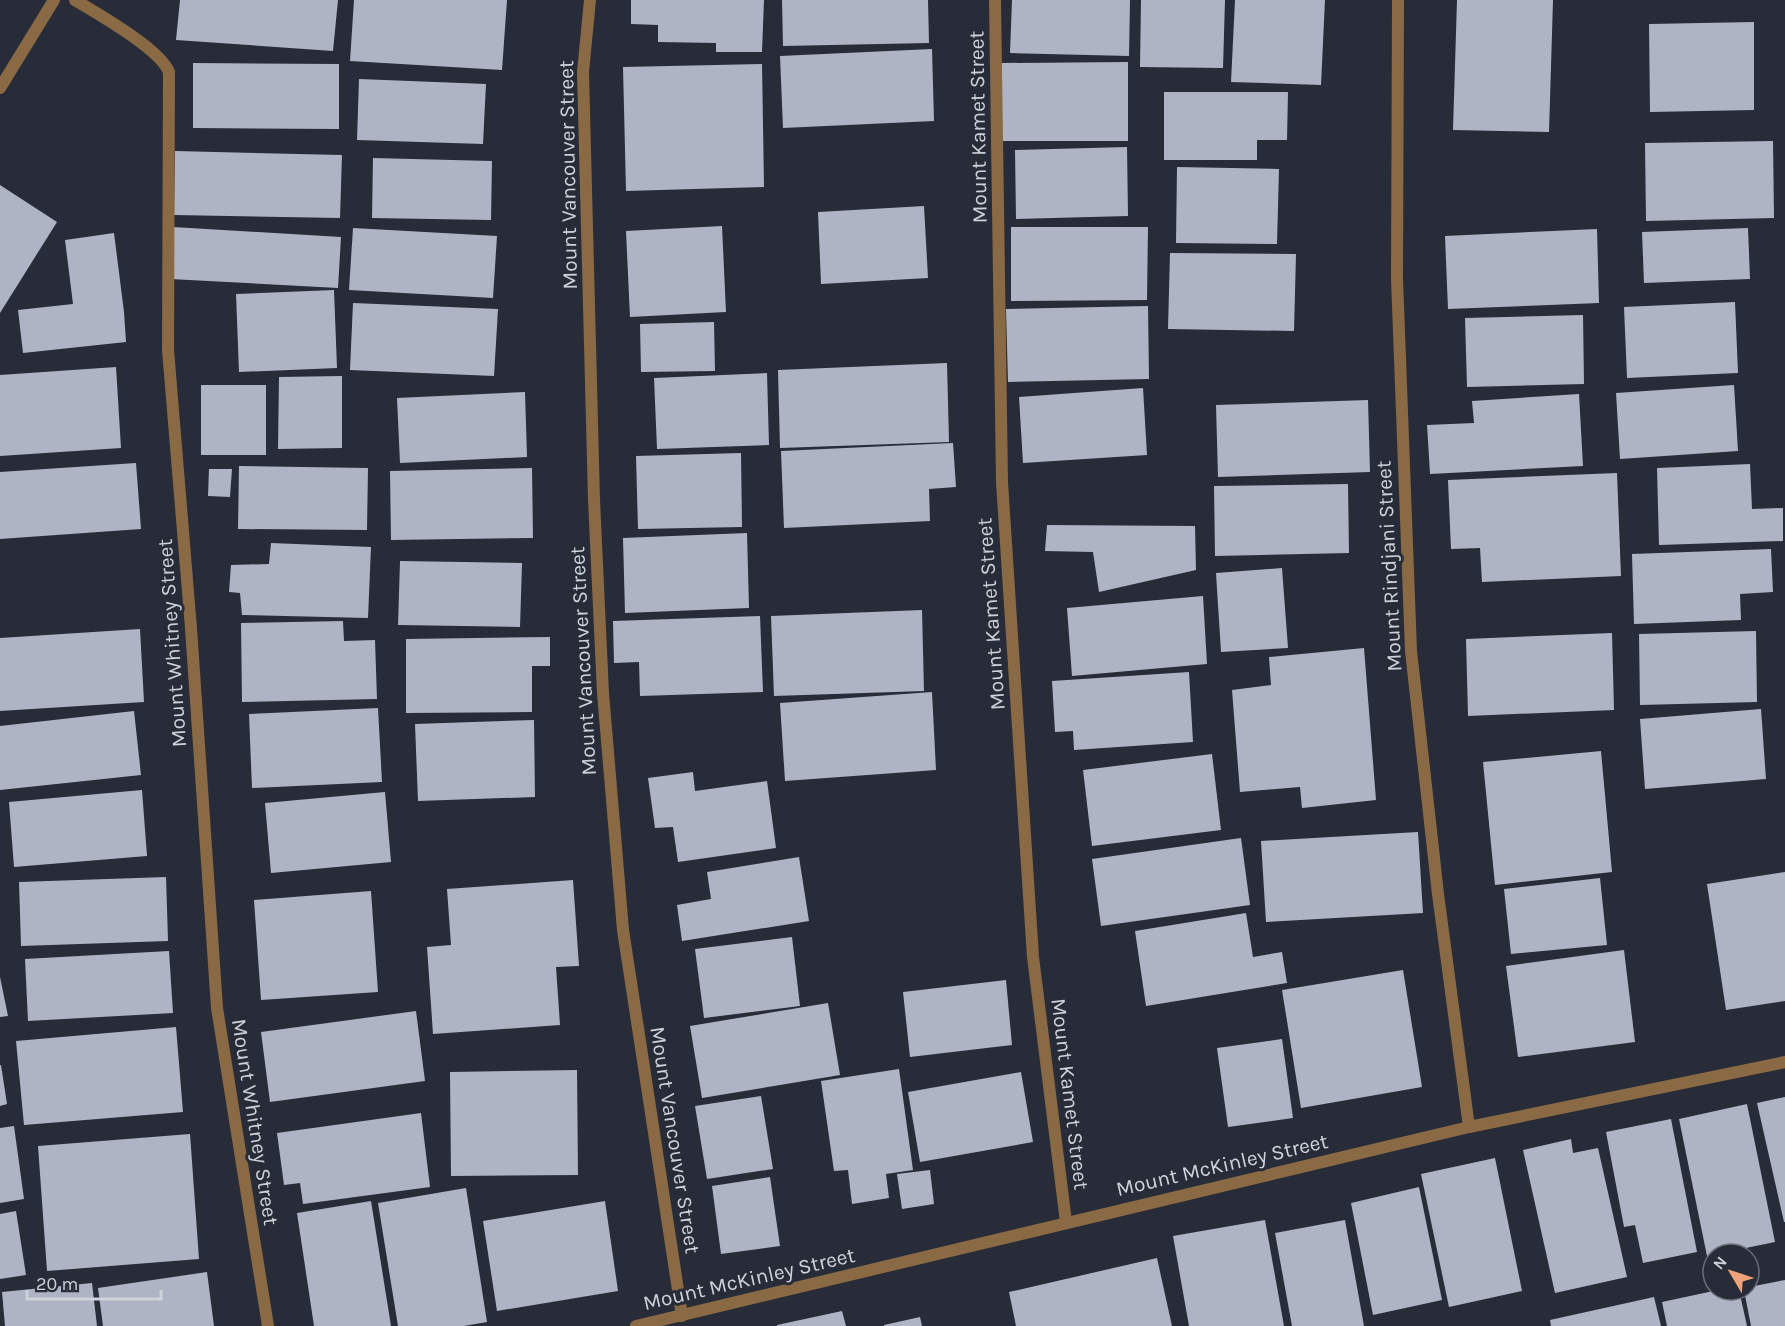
<svg xmlns="http://www.w3.org/2000/svg" width="1785" height="1326" viewBox="0 0 1785 1326" font-family="Karla,sans-serif">
	<style>
		.building { fill: #aeb4c4 }
		.lines { fill: none; stroke-linecap: round; stroke-linejoin: round }
		.street { stroke: #8a6a44; stroke-width: 12 }
		.labels { text-anchor: middle; dominant-baseline: central; stroke-width: 6; stroke-linejoin: round; paint-order: stroke }
		.street-label { font-size: 21px; fill: #cfd2da; stroke: #272c38 }
	</style>
	<rect width="100%" height="100%" fill="#272c38"/>
	<g class="building">
		<path d="M 180,0 L 338,0 L 333,51 L 176,40 Z"/>
		<path d="M 354,0 L 507,0 L 502,70 L 350,61 Z"/>
		<path d="M 631,0 L 764,0 L 762,52 L 716,52 L 716,43 L 658,42 L 658,25 L 631,24 Z"/>
		<path d="M 782,0 L 928,0 L 929,43 L 783,46 Z"/>
		<path d="M 1012,0 L 1130,0 L 1129,56 L 1010,53 Z"/>
		<path d="M 1141,0 L 1225,0 L 1223,68 L 1140,67 Z"/>
		<path d="M 1235,0 L 1325,0 L 1321,85 L 1231,82 Z"/>
		<path d="M 1457,0 L 1553,0 L 1549,132 L 1453,130 Z"/>
		<path d="M 1754,22 L 1754,110 L 1650,112 L 1649,24 Z"/>
		<path d="M 932,49 L 934,121 L 783,128 L 780,56 Z"/>
		<path d="M 1128,62 L 1128,141 L 1002,141 L 1002,63 Z"/>
		<path d="M 193,63 L 339,64 L 339,129 L 193,128 Z"/>
		<path d="M 762,64 L 764,187 L 626,191 L 623,67 Z"/>
		<path d="M 359,79 L 486,84 L 483,144 L 357,140 Z"/>
		<path d="M 1164,92 L 1288,92 L 1287,140 L 1257,140 L 1257,160 L 1164,160 Z"/>
		<path d="M 1773,141 L 1774,218 L 1646,221 L 1645,143 Z"/>
		<path d="M 1127,147 L 1128,216 L 1016,219 L 1015,150 Z"/>
		<path d="M 175,151 L 342,155 L 340,218 L 174,215 Z"/>
		<path d="M 373,158 L 492,161 L 491,220 L 372,218 Z"/>
		<path d="M 1177,167 L 1279,169 L 1277,244 L 1176,243 Z"/>
		<path d="M 0,185 L 57,222 L 0,313 Z"/>
		<path d="M 924,206 L 928,278 L 821,284 L 818,212 Z"/>
		<path d="M 722,226 L 726,312 L 630,317 L 626,231 Z"/>
		<path d="M 173,227 L 341,237 L 338,288 L 170,279 Z"/>
		<path d="M 1011,227 L 1148,227 L 1147,300 L 1011,301 Z"/>
		<path d="M 353,228 L 497,236 L 493,298 L 349,290 Z"/>
		<path d="M 1748,228 L 1750,279 L 1644,283 L 1642,232 Z"/>
		<path d="M 1597,229 L 1599,303 L 1448,309 L 1445,236 Z"/>
		<path d="M 114,233 L 124,312 L 126,342 L 23,353 L 18,310 L 73,304 L 65,240 Z"/>
		<path d="M 1170,253 L 1296,254 L 1294,331 L 1168,329 Z"/>
		<path d="M 334,290 L 337,368 L 239,372 L 236,294 Z"/>
		<path d="M 1735,302 L 1738,373 L 1627,378 L 1624,307 Z"/>
		<path d="M 353,303 L 498,309 L 494,376 L 350,370 Z"/>
		<path d="M 1148,306 L 1149,379 L 1008,382 L 1006,309 Z"/>
		<path d="M 1583,315 L 1584,384 L 1467,387 L 1465,318 Z"/>
		<path d="M 714,322 L 715,371 L 641,372 L 640,324 Z"/>
		<path d="M 947,363 L 949,442 L 780,448 L 778,370 Z"/>
		<path d="M 116,367 L 121,448 L 0,456 L 0,375 Z"/>
		<path d="M 767,373 L 769,445 L 657,449 L 654,378 Z"/>
		<path d="M 342,376 L 342,448 L 278,449 L 279,377 Z"/>
		<rect x="201" y="385" width="65" height="70"/>
		<path d="M 1734,385 L 1738,451 L 1620,459 L 1616,393 Z"/>
		<path d="M 1143,388 L 1147,455 L 1023,463 L 1019,397 Z"/>
		<path d="M 525,392 L 527,457 L 400,463 L 397,398 Z"/>
		<path d="M 1579,394 L 1583,466 L 1430,474 L 1427,425 L 1474,423 L 1472,401 Z"/>
		<path d="M 1368,400 L 1370,472 L 1218,477 L 1216,405 Z"/>
		<path d="M 953,443 L 956,487 L 929,489 L 930,521 L 784,528 L 781,451 Z"/>
		<path d="M 741,453 L 742,527 L 638,529 L 636,456 Z"/>
		<path d="M 136,463 L 141,529 L 0,539 L 0,472 Z"/>
		<path d="M 1750,464 L 1752,509 L 1783,508 L 1783,541 L 1659,545 L 1657,468 Z"/>
		<path d="M 239,466 L 368,468 L 367,530 L 238,529 Z"/>
		<path d="M 532,468 L 533,538 L 391,540 L 390,471 Z"/>
		<path d="M 209,469 L 232,469 L 230,497 L 208,496 Z"/>
		<path d="M 1617,473 L 1621,576 L 1482,582 L 1480,548 L 1451,549 L 1448,480 Z"/>
		<path d="M 1348,484 L 1349,553 L 1215,556 L 1214,486 Z"/>
		<path d="M 1047,525 L 1195,526 L 1196,570 L 1099,592 L 1093,552 L 1045,551 Z"/>
		<path d="M 747,533 L 749,608 L 625,613 L 623,538 Z"/>
		<path d="M 271,543 L 371,547 L 368,618 L 242,615 L 240,593 L 229,592 L 231,565 L 269,564 Z"/>
		<path d="M 1771,549 L 1773,592 L 1740,594 L 1741,620 L 1634,624 L 1632,554 Z"/>
		<path d="M 400,561 L 522,563 L 520,627 L 398,625 Z"/>
		<path d="M 1282,568 L 1288,648 L 1221,652 L 1216,573 Z"/>
		<path d="M 1203,596 L 1207,664 L 1072,676 L 1067,608 Z"/>
		<path d="M 922,610 L 924,691 L 774,696 L 771,616 Z"/>
		<path d="M 760,616 L 763,692 L 640,696 L 639,662 L 614,663 L 613,621 Z"/>
		<path d="M 343,621 L 344,641 L 375,640 L 377,699 L 242,702 L 241,623 Z"/>
		<path d="M 140,629 L 144,702 L 0,711 L 0,638 Z"/>
		<path d="M 1756,631 L 1757,702 L 1640,705 L 1639,634 Z"/>
		<path d="M 1612,633 L 1614,710 L 1468,716 L 1466,639 Z"/>
		<path d="M 550,637 L 550,666 L 532,666 L 532,712 L 406,713 L 406,639 Z"/>
		<path d="M 1364,648 L 1376,800 L 1302,808 L 1300,787 L 1240,792 L 1232,690 L 1271,685 L 1269,657 Z"/>
		<path d="M 1189,672 L 1193,742 L 1074,750 L 1073,731 L 1055,732 L 1052,681 Z"/>
		<path d="M 932,692 L 936,770 L 785,781 L 780,703 Z"/>
		<path d="M 378,708 L 382,782 L 252,788 L 249,714 Z"/>
		<path d="M 1761,709 L 1766,779 L 1645,789 L 1640,719 Z"/>
		<path d="M 134,711 L 141,775 L 0,790 L 0,726 Z"/>
		<path d="M 534,720 L 535,797 L 418,801 L 415,724 Z"/>
		<path d="M 1601,751 L 1612,872 L 1495,885 L 1483,762 Z"/>
		<path d="M 1212,754 L 1221,830 L 1092,846 L 1083,770 Z"/>
		<path d="M 693,772 L 695,791 L 767,781 L 776,848 L 678,862 L 673,827 L 655,828 L 648,778 Z"/>
		<path d="M 142,790 L 147,856 L 14,867 L 9,802 Z"/>
		<path d="M 385,792 L 391,862 L 271,873 L 265,803 Z"/>
		<path d="M 1418,832 L 1423,913 L 1266,922 L 1261,841 Z"/>
		<path d="M 1241,838 L 1250,905 L 1101,926 L 1092,859 Z"/>
		<path d="M 799,857 L 809,921 L 682,941 L 677,905 L 711,899 L 707,872 Z"/>
		<path d="M 1785,872 L 1785,1001 L 1726,1010 L 1707,884 Z"/>
		<path d="M 166,877 L 168,941 L 21,946 L 19,882 Z"/>
		<path d="M 1600,878 L 1607,945 L 1511,954 L 1504,889 Z"/>
		<path d="M 573,880 L 579,966 L 556,967 L 560,1025 L 433,1034 L 427,947 L 451,945 L 447,889 Z"/>
		<path d="M 371,891 L 378,992 L 261,1000 L 254,900 Z"/>
		<path d="M 1246,913 L 1253,957 L 1282,952 L 1287,983 L 1146,1006 L 1135,931 Z"/>
		<path d="M 792,937 L 800,1006 L 704,1018 L 695,949 Z"/>
		<path d="M 1624,950 L 1635,1042 L 1518,1057 L 1506,966 Z"/>
		<path d="M 169,951 L 173,1013 L 28,1021 L 25,959 Z"/>
		<path d="M 1403,970 L 1422,1087 L 1301,1108 L 1282,990 Z"/>
		<path d="M 0,977 L 8,1016 L 0,1017 Z"/>
		<path d="M 1006,980 L 1012,1045 L 910,1057 L 903,992 Z"/>
		<path d="M 828,1003 L 840,1075 L 702,1098 L 690,1026 Z"/>
		<path d="M 416,1011 L 425,1081 L 270,1102 L 261,1032 Z"/>
		<path d="M 176,1027 L 183,1112 L 24,1125 L 16,1041 Z"/>
		<path d="M 1282,1039 L 1293,1118 L 1228,1127 L 1217,1048 Z"/>
		<path d="M 0,1065 L 1,1065 L 7,1104 L 0,1106 Z"/>
		<path d="M 899,1069 L 913,1170 L 886,1174 L 889,1198 L 852,1204 L 848,1170 L 834,1171 L 821,1081 Z"/>
		<path d="M 577,1070 L 578,1175 L 451,1176 L 450,1072 Z"/>
		<path d="M 1021,1072 L 1033,1142 L 920,1162 L 908,1092 Z"/>
		<path d="M 761,1096 L 773,1169 L 707,1179 L 695,1106 Z"/>
		<path d="M 1785,1097 L 1785,1222 L 1784,1222 L 1757,1103 Z"/>
		<path d="M 1747,1104 L 1775,1242 L 1707,1256 L 1679,1119 Z"/>
		<path d="M 421,1113 L 430,1187 L 303,1204 L 300,1183 L 284,1185 L 277,1133 Z"/>
		<path d="M 1671,1119 L 1697,1252 L 1643,1263 L 1635,1225 L 1624,1227 L 1606,1132 Z"/>
		<path d="M 14,1126 L 24,1199 L 0,1203 L 0,1128 Z"/>
		<path d="M 190,1134 L 199,1259 L 47,1271 L 38,1146 Z"/>
		<path d="M 1571,1139 L 1573,1153 L 1598,1148 L 1627,1277 L 1555,1293 L 1523,1150 Z"/>
		<path d="M 1495,1158 L 1522,1291 L 1449,1307 L 1421,1174 Z"/>
		<path d="M 930,1170 L 934,1204 L 902,1209 L 897,1174 Z"/>
		<path d="M 770,1177 L 780,1246 L 721,1254 L 712,1186 Z"/>
		<path d="M 1419,1187 L 1442,1300 L 1373,1315 L 1351,1203 Z"/>
		<path d="M 466,1188 L 487,1322 L 464,1326 L 398,1326 L 378,1203 Z"/>
		<path d="M 371,1201 L 391,1326 L 314,1326 L 297,1213 Z"/>
		<path d="M 605,1201 L 618,1291 L 497,1311 L 483,1221 Z"/>
		<path d="M 16,1211 L 26,1275 L 0,1279 L 0,1214 Z"/>
		<path d="M 1265,1220 L 1284,1326 L 1189,1326 L 1173,1236 Z"/>
		<path d="M 1345,1220 L 1364,1326 L 1292,1326 L 1275,1233 Z"/>
		<path d="M 1157,1258 L 1172,1326 L 1016,1326 L 1009,1292 Z"/>
		<path d="M 207,1272 L 214,1326 L 103,1326 L 98,1288 Z"/>
		<path d="M 1785,1280 L 1785,1326 L 1751,1326 L 1744,1290 L 1749,1290 L 1749,1287 Z"/>
		<path d="M 92,1283 L 97,1326 L 5,1326 L 2,1292 Z"/>
		<path d="M 1718,1290 L 1739,1290 L 1747,1326 L 1667,1326 L 1662,1302 Z"/>
		<path d="M 1654,1297 L 1661,1326 L 1551,1326 L 1550,1320 Z"/>
		<path d="M 842,1311 L 846,1326 L 777,1326 L 777,1325 Z"/>
		<path d="M 920,1317 L 922,1326 L 884,1326 L 884,1325 Z"/>
	</g>
	<g class="lines">
		<g class="street">
			<path d="M 75,0 C 98,14 160,49 169,72 L 168,350 L 191,628 L 217,1008 L 268,1326"/>
			<path d="M 590,0 L 583,72 L 594,500 L 603,693 L 623,930 L 682,1316"/>
			<path d="M 995,0 L 1002,482 L 1033,957 L 1066,1222"/>
			<path d="M 1398,0 L 1397,279 L 1411,651 L 1438,894 L 1469,1127"/>
			<path d="M 0,88 L 54,0"/>
			<path d="M 636,1326 L 1469,1127 L 1785,1062"/>
		</g>
	</g>
	<g class="labels">
		<g class="street-label">
			<text transform="translate(978 127) rotate(-91)">Mount Kamet Street</text>
			<text transform="translate(568 175) rotate(-91)">Mount Vancouver Street</text>
			<text transform="translate(1389 566) rotate(-93)">Mount Rindjani Street</text>
			<text transform="translate(991 614) rotate(-94)">Mount Kamet Street</text>
			<text transform="translate(172 643) rotate(-94)">Mount Whitney Street</text>
			<text transform="translate(583 661) rotate(-93)">Mount Vancouver Street</text>
			<text transform="translate(1070 1094) rotate(83)">Mount Kamet Street</text>
			<text transform="translate(255 1122) rotate(81)">Mount Whitney Street</text>
			<text transform="translate(675 1140) rotate(81)">Mount Vancouver Street</text>
			<text transform="translate(1222 1165) rotate(-13)">Mount McKinley Street</text>
			<text transform="translate(749 1279) rotate(-13)">Mount McKinley Street</text>
		</g>
	</g>
	<g transform="translate(1731 1272) rotate(309)"><circle r="28" fill="#272c38" stroke="#6a6e79" stroke-width="1.5"/>
	<path d="M0-4.5L10 22L0 15L-10 22Z" fill="#f0a27a"/>
	<text y="-9" font-size="16" font-weight="bold" text-anchor="middle" fill="#cfd2da">N</text>
	</g>
	<path d="M27 1290v9h134v-9" fill="none" stroke="#cfd2da" stroke-width="3"/>
	<text x="36" y="1290" font-size="18" fill="#cfd2da" stroke="#272c38" stroke-width="4.5" paint-order="stroke">20 m</text>
</svg>
